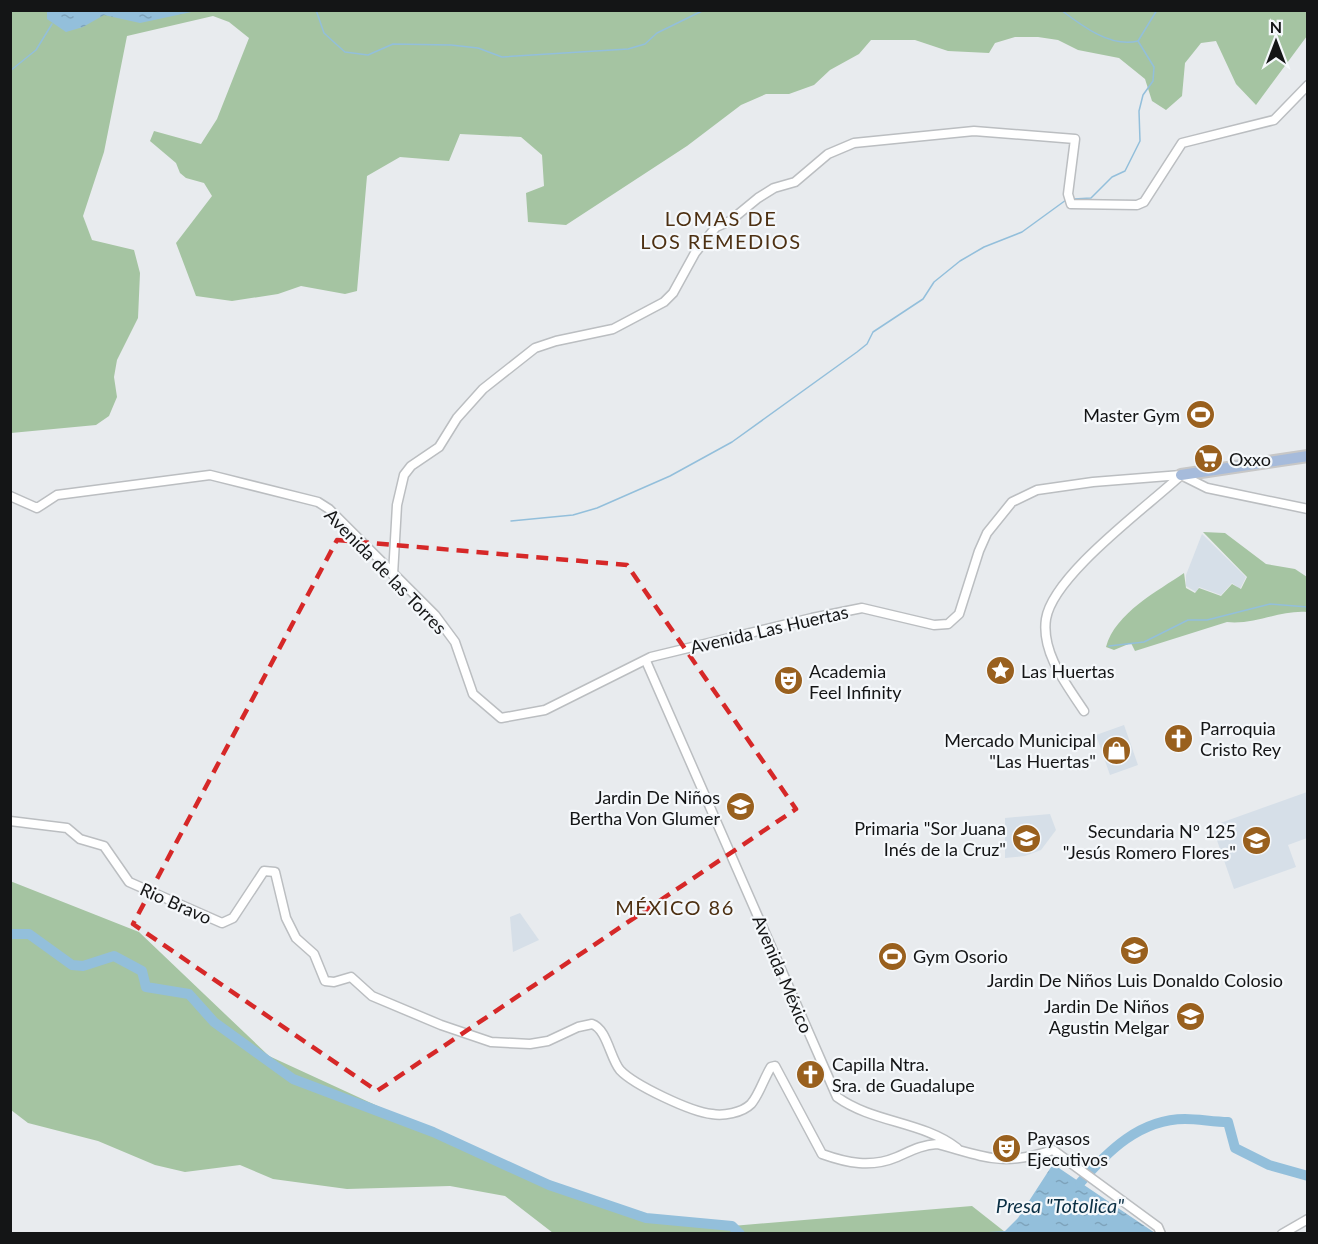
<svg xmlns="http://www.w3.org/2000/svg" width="1318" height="1244" viewBox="0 0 1318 1244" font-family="Lato,sans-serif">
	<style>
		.built { fill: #d6dfe8 }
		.grass { fill: #a5c4a2 }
		.water { fill: url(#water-ripples) }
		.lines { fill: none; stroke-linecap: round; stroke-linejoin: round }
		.stream { stroke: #93bfdb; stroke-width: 1.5 }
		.river { stroke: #93bfdb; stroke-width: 10 }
		.minor-casing { stroke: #bbbec1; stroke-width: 11 }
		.major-casing { stroke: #c7c7c7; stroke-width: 14 }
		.minor { stroke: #fff; stroke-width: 8 }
		.major { stroke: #a6bbdb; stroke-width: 10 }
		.marked { fill: none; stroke: #d62828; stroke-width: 4.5; stroke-dasharray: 12 8; stroke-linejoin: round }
		.labels { text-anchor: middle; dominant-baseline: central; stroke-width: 4.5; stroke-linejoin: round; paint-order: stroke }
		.poi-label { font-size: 18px; fill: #141516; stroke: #f5f8fb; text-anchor: start }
		.street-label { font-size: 18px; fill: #141516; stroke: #f5f8fb }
		.neighbourhood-label { font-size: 20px; letter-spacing: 1.5px; fill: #4d3012; stroke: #f5f8fb }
		.water-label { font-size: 20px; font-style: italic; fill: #0a2f44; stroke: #f5f8fb }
	</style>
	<defs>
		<pattern id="water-ripples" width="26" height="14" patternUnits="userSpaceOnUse" patternTransform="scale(1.5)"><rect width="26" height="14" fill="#93bfdb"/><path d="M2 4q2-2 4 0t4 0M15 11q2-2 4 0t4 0" fill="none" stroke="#7ea3bb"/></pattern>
	</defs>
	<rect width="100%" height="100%" fill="#e8ebee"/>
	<g class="built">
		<path d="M 1202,534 L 1246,577 L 1240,589 L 1232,583 L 1221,595 L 1199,587 L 1196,592 L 1186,586 L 1186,575 Z"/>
		<path d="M 1124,725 L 1138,765 L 1110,775 L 1096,735 Z"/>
		<path d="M 1307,792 L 1307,838 L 1288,845 L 1296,867 L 1234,889 L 1212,826 Z"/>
		<path d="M 1050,814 L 1056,830 L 1041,850 L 1025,856 L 1005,858 L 1005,818 Z"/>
		<path d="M 520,913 L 539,940 L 513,952 L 510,917 Z"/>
	</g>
	<g class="grass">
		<path d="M 11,11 L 1307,11 L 1307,36 L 1256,105 L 1236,84 L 1216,41 L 1201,43 L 1185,63 L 1182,96 L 1166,110 L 1152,101 L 1145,79 L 1119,58 L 1078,50 L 1058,40 L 1038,37 L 1015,37 L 995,43 L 989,53 L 948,51 L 915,40 L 871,40 L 859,54 L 830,70 L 814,85 L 789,94 L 766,94 L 741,105 L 687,146 L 566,225 L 528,222 L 526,193 L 544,186 L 542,155 L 521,137 L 460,134 L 449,161 L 400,157 L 367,176 L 357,291 L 345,294 L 301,286 L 278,294 L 232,301 L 196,296 L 176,243 L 212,196 L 204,183 L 186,178 L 180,173 L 176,163 L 150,141 L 154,131 L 201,144 L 217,119 L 249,38 L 229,22 L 213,16 L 127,36 L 104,152 L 83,216 L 92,240 L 134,250 L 140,273 L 138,318 L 117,360 L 114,377 L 117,397 L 109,416 L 96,425 L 11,433 Z"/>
		<path d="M 1203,532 L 1225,533 L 1266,564 L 1295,569 L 1307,577 L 1307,612 C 1280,610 1254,625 1227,622 L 1135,651 L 1131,643 L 1114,650 L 1106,647 C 1115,613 1158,591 1184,573 L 1186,588 L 1195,593 L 1199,588 L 1221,596 L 1232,584 L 1241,589 L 1247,577 Z"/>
		<path d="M 10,881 L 139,932 L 269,1056 L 549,1185 L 646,1218 L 732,1226 L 972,1206 L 1005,1232 L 553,1233 L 505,1196 L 450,1186 L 347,1189 L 273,1179 L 240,1165 L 185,1172 L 155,1165 L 98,1141 L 28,1123 L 11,1110 Z"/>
	</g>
	<g class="water">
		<path d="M 47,11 L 47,10 L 196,11 L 140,23 L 104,15 L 83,27 L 66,32 L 47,19 Z"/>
		<path d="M 1053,1164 L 1155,1233 L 972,1233 L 1005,1231 L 1018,1218 Z"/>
	</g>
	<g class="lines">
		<g class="stream">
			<path d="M 316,10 L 324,33 L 336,44 L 345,52 L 368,55 L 393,44 L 451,45 L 478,48 L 502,57 L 628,49 L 645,44 L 657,33 L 704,10"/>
			<path d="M 1061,10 C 1082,26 1111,48 1138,41 L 1157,10"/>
			<path d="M 10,71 L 36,50 L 52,24"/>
			<path d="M 1074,199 L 1091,198 L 1112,177 L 1125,171 L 1140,141 L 1139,111 L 1143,95 L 1153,81 L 1154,67 L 1138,41"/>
			<path d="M 511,521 L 573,515 L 597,508 L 670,476 L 732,442 L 857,352 L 867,344 L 873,332 L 923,299 L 934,282 L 960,261 L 984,247 L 1022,232 L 1066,200"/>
			<path d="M 1109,646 L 1144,642 L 1188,620 L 1207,620 L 1270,604 L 1308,607"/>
		</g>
		<g class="river">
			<path d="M 10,934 L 29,934 L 72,965 L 83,966 L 114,956 L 142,971 L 146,987 L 189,994 L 214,1022 L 293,1079 L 433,1132 L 549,1185 L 646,1218 L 732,1226 L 740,1234"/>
			<path d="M 1080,1183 C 1108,1151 1140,1119 1185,1119 C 1199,1119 1214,1122 1228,1122 L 1235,1148 L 1269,1165 L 1308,1176"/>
		</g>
		<defs>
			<g id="minor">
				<path d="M 10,496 L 37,508 L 57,495 L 210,475 L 318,502 L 329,509 L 435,615 L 455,642 L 473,694 L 501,718 L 545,710 L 651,657 L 812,618 L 862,608 L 934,625 L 948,624 L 959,614 L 979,551 L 987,533 L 1012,502 L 1037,490 L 1093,482 L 1181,475 L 1207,488 L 1308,509"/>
				<path d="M 393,575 L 397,505 L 404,475 L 411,466 L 439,447 L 457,418 L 483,389 L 535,348 L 556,341 L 613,329 L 664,302 L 673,293 L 695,253 L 716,227 L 730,221 L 758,198 L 774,188 L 795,182 L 828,154 L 854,143 L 974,131 L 1075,139 L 1068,194 L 1071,204 L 1137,205 L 1144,202 L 1182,143 L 1274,120 L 1308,85"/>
				<path d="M 646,661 L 837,1097 C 873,1123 922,1121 957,1148"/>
				<path d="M 1084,711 C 1067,685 1041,653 1046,619 C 1053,575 1147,507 1180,476"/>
				<path d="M 10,821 L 67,828 L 80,839 L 104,846 L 129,882 L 222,923 L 233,918 L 264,871 L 275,872 L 286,918 L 296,938 L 314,954 L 325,981 L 334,982 L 351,977 L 372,996 L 441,1025 L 491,1042 L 530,1044 L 548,1041 L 578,1027 L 592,1024 C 607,1029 610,1058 620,1070 C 634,1085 691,1112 712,1114 C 723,1116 742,1113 751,1104 C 759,1095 764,1078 771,1067 L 775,1066 L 822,1154 C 847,1163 871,1168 897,1157 C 911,1151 921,1145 937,1144 C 986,1157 1002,1167 1053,1150 L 1158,1227 L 1161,1234"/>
				<path d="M 1282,1234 L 1308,1219"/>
			</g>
			<path id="major" d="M 1181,475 L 1308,456"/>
		</defs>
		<use href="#minor" class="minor-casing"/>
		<use href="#major" class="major-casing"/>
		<use href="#minor" class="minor"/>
		<use href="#major" class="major"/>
	</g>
	<path class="marked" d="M 337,540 L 627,565 L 796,809 L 377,1091 L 133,924 Z"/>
	<defs>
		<symbol id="stadium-disc" viewBox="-11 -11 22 22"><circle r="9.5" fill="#99601e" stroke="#f5f8fb"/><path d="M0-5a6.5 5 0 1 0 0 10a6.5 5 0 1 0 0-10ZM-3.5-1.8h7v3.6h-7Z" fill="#fff"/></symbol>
		<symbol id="supermarket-disc" viewBox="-11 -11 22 22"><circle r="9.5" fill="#99601e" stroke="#f5f8fb"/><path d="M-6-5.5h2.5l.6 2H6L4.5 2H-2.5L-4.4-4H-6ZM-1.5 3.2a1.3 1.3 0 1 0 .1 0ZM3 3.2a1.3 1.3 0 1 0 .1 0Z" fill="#fff"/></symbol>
		<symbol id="sight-disc" viewBox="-11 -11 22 22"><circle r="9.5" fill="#99601e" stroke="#f5f8fb"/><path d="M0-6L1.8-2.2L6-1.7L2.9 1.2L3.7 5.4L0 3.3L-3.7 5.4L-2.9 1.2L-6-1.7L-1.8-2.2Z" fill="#fff"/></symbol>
		<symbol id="theatre-disc" viewBox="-11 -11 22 22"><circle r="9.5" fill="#99601e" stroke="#f5f8fb"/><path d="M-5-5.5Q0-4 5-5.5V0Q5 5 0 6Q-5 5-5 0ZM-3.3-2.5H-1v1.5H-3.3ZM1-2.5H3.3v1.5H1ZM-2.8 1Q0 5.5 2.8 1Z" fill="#fff"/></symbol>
		<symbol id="church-disc" viewBox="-11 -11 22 22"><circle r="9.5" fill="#99601e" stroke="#f5f8fb"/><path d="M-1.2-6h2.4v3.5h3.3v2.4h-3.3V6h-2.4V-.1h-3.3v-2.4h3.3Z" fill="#fff"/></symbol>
		<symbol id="shop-disc" viewBox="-11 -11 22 22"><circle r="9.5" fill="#99601e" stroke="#f5f8fb"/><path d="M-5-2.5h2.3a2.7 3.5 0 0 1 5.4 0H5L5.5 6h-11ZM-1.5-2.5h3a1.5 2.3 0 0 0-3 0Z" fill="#fff"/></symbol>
		<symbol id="school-disc" viewBox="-11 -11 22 22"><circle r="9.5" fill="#99601e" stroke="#f5f8fb"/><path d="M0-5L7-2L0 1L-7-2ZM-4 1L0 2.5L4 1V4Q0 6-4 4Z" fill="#fff"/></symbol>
	</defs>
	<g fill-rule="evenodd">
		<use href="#stadium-disc" x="1184" y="398" width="33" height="33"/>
		<use href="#supermarket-disc" x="1192" y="442" width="33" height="33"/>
		<use href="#sight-disc" x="984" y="654" width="33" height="33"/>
		<use href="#theatre-disc" x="772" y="664" width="33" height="33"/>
		<use href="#church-disc" x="1162" y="722" width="33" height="33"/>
		<use href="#shop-disc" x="1100" y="734" width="33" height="33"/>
		<use href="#school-disc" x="724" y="790" width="33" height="33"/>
		<use href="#school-disc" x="1010" y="822" width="33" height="33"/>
		<use href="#school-disc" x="1240" y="824" width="33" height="33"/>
		<use href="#school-disc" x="1118" y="934" width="33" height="33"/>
		<use href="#stadium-disc" x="876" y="940" width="33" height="33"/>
		<use href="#school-disc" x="1174" y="1000" width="33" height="33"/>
		<use href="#church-disc" x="794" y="1058" width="33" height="33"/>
		<use href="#theatre-disc" x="990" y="1132" width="33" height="33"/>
	</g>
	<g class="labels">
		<g class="poi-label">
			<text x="1180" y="415" text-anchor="end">Master Gym</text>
			<text x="1229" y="459">Oxxo</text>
			<text x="809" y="671">Academia<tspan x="809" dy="21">Feel Infinity</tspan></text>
			<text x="1021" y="671">Las Huertas</text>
			<text x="1200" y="728">Parroquia<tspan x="1200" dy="21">Cristo Rey</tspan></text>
			<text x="1096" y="740" text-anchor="end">Mercado Municipal<tspan x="1096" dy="21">"Las Huertas"</tspan></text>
			<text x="720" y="797" text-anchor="end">Jardin De Niños<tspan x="720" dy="21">Bertha Von Glumer</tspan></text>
			<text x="1006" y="828" text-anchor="end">Primaria "Sor Juana<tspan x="1006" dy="21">Inés de la Cruz"</tspan></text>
			<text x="1236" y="831" text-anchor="end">Secundaria Nº 125<tspan x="1236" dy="21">"Jesús Romero Flores"</tspan></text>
			<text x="913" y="956">Gym Osorio</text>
			<text x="1135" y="980" text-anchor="middle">Jardin De Niños Luis Donaldo Colosio</text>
			<text x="1169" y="1006" text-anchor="end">Jardin De Niños<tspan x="1169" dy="21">Agustin Melgar</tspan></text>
			<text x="832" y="1064">Capilla Ntra.<tspan x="832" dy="21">Sra. de Guadalupe</tspan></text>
			<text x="1027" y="1138">Payasos<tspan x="1027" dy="21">Ejecutivos</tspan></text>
		</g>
		<g class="street-label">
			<text transform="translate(386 571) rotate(46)">Avenida de las Torres</text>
			<text transform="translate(769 629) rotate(-13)">Avenida Las Huertas</text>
			<text transform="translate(176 903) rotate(24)">Rio Bravo</text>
			<text transform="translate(783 974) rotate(67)">Avenida México</text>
		</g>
		<g class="neighbourhood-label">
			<text x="721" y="218">LOMAS DE<tspan x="721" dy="23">LOS REMEDIOS</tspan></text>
			<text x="675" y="907">MÉXICO 86</text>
		</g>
		<g class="water-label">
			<text x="1060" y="1205">Presa "Totolica"</text>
		</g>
	</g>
	<rect width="1318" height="1244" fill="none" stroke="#141516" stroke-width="24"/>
	<g transform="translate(1276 42)" stroke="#f5f8fb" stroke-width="4.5" paint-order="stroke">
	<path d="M0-4.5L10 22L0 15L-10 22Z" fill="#141516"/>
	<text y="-9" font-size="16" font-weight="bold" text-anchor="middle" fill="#141516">N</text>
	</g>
</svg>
